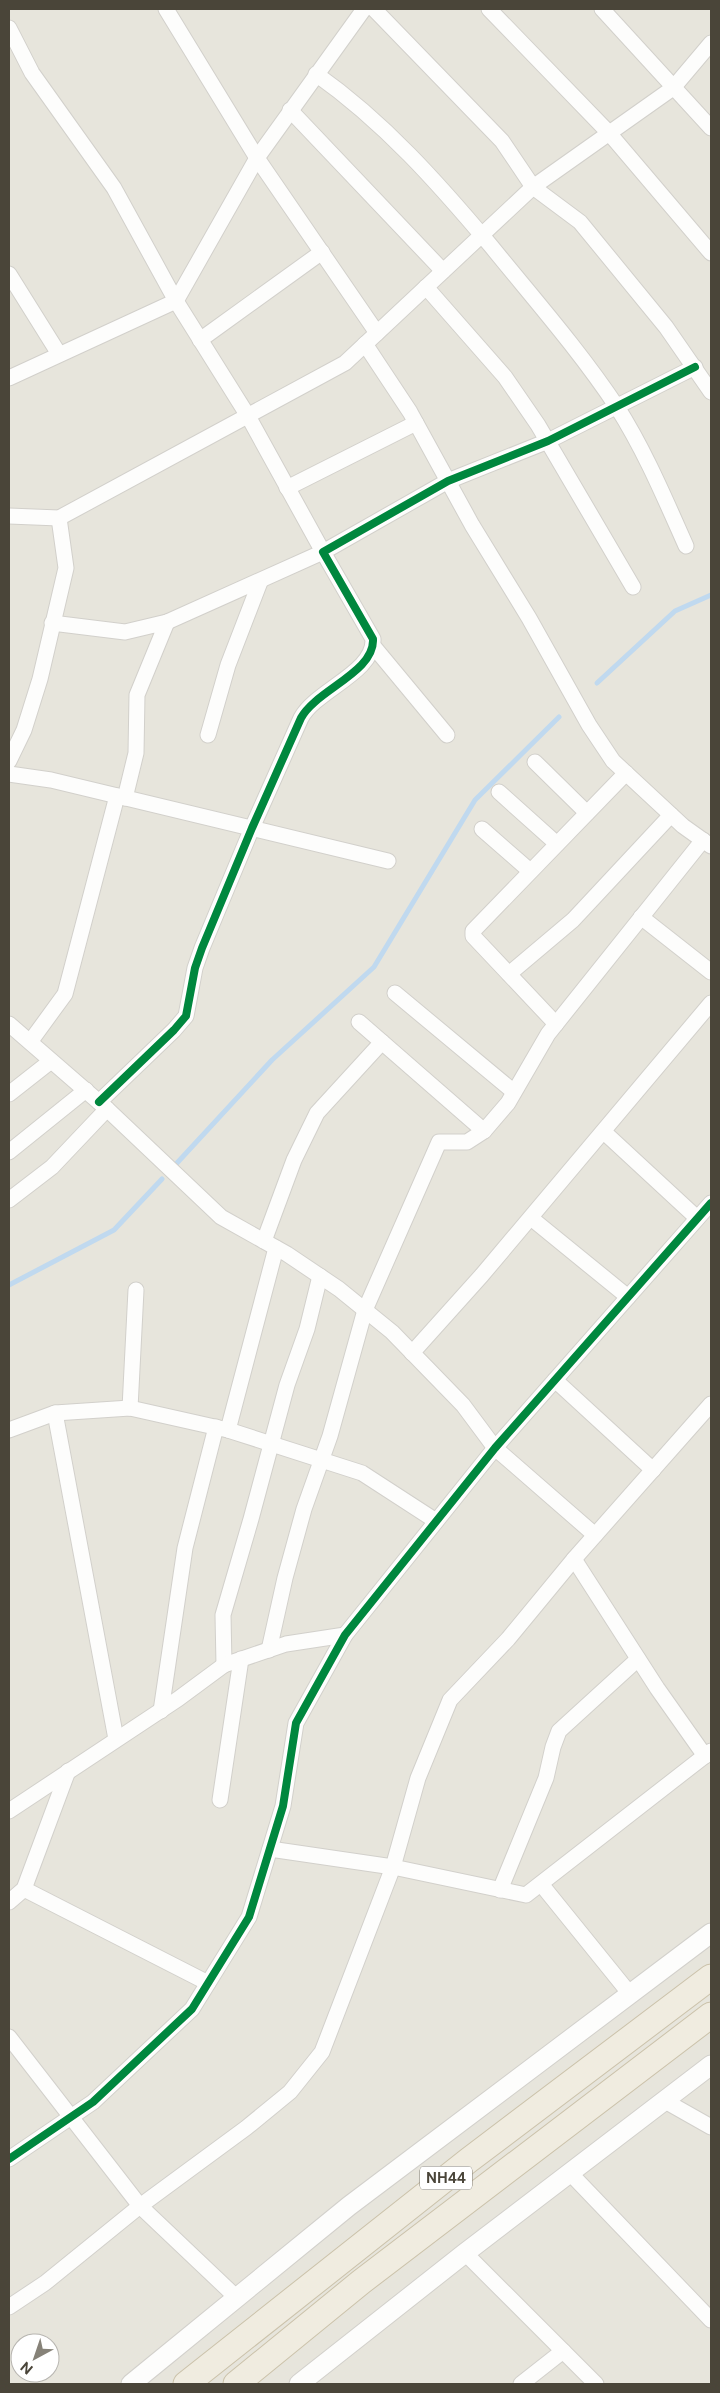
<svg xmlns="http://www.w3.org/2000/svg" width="720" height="2393" viewBox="0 0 720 2393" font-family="'Public Sans',sans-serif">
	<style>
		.residential { fill: #e7e5dc; fill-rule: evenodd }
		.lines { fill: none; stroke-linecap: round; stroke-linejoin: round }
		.stream { stroke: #c0d9ef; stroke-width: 5 }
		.minor-casing { stroke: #d2d0cb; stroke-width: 17 }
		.tertiary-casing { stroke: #d2d0cb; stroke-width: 21 }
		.trunk-casing { stroke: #cbc2aa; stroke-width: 27 }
		.minor { stroke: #fdfdfc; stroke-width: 15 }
		.tertiary { stroke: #fdfdfc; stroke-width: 19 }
		.trunk { stroke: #f0ece0; stroke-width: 25 }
		.cycleway-casing { stroke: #fff; stroke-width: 11 }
		.cycleway { stroke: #00873e; stroke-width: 8 }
		.labels { text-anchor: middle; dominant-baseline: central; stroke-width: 5; stroke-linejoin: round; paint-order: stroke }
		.shield { fill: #fff; stroke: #807d74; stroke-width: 1 }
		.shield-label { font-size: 14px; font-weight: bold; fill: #4a4539 }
	</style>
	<rect width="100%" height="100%" fill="#f4f3ee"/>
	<path class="residential" d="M 9,9 L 711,9 L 711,2384 L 9,2384 ZM 20,2343 L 50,2343 L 50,2373 L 20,2373 Z"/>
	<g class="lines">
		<g class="stream">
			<path d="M 597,683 L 675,611 L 711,595"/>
			<path d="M 177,1163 L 272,1060 L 374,967 L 475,800 L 559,717"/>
			<path d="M 9,1285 L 114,1230 L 162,1179"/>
		</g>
		<defs>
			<g id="minor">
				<path d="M 166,9 L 257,158 L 377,333"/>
				<path d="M 374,9 L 502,141 L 533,187 L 580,222 L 666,327 L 711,392"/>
				<path d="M 489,9 L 609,133 L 711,253"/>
				<path d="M 602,9 L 711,128"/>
				<path d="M 9,28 L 32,73 L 114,188 L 176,301 L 248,416 L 323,552 L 167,622"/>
				<path d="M 316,74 C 384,122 438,183 491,246 C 534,299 579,350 617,407 C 645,451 665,499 686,546"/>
				<path d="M 290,110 L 443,271"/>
				<path d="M 9,274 L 59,354"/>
				<path d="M 426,287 L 505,377 L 538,425 L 633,587"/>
				<path d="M 200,340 L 322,252"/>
				<path d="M 365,344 L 410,412 L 472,525 L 529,618 L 589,725 L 613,761 L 683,826 L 711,846"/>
				<path d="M 9,378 L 176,301 L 257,158 L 364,9"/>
				<path d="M 287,488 L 416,423"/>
				<path d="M 9,516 L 59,518 L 345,363 L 533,187 L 673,88 L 711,43"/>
				<path d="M 52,623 L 125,632 L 167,622 L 137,695 L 136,753 L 125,798"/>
				<path d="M 374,647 L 447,735"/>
				<path d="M 208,735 L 228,665 L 260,582"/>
				<path d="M 9,761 L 24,730 L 40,679 L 66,568 L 59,518"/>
				<path d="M 535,762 L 587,813"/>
				<path d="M 9,774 L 51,780 L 388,861"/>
				<path d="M 499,792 L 557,844"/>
				<path d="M 482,829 L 530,871"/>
				<path d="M 641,917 L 711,972"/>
				<path d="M 509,974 L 573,920 L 671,815"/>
				<path d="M 395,993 L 514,1092"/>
				<path d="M 359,1022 L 484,1131"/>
				<path d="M 9,1024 L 107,1109 L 221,1217 L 287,1254 L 339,1289 L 392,1332 L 463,1405 L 495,1448 L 595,1535"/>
				<path d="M 556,1024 L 473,936 L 473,931 L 626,773"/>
				<path d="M 30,1042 L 65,994 L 117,796"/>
				<path d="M 9,1094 L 51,1061"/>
				<path d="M 99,1102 L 174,1030 L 186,1016 L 195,968 L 202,948 L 252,828 L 301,718 C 316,690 375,672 373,639 L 323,552 L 448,481 L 548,441 L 695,367"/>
				<path d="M 604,1132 L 697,1218"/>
				<path d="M 9,1152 L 86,1090"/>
				<path d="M 9,1200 L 52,1167 L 107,1109"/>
				<path d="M 531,1218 L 628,1297"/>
				<path d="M 264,1241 L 294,1160 L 317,1113 L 382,1042"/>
				<path d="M 412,1353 L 482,1275 L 711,1003"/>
				<path d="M 555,1380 L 653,1470"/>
				<path d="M 130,1408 L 136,1290"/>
				<path d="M 55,1413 L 116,1739"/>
				<path d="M 9,1430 L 55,1413 L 130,1408 L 228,1430 L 362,1473 L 436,1521"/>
				<path d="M 228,1430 L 276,1248"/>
				<path d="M 574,1559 L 657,1688 L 705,1756"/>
				<path d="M 269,1650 L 285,1578 L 304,1509 L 330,1436 L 365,1310 L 439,1142 L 467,1142 L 484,1131 L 508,1103 L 548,1034 L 703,840"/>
				<path d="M 224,1665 L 223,1615 L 251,1519 L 287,1385 L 307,1329 L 320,1276"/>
				<path d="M 161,1711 L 185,1548 L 216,1427"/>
				<path d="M 220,1800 L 241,1659"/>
				<path d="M 9,1811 L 178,1699 L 224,1665 L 286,1644 L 345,1635"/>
				<path d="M 270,1849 L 393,1867 L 526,1895 L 711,1751"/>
				<path d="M 541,1884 L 630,1994"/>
				<path d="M 24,1889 L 208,1983"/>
				<path d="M 500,1890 L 546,1778 L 553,1747 L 559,1731 L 638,1659"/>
				<path d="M 9,1902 L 24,1889 L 68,1771"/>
				<path d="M 9,2037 L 140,2206 L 237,2298"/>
				<path d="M 665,2101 L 711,2127"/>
				<path d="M 9,2159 L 93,2102 L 192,2009 L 249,1917 L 283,1806 L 296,1723 L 345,1635 L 495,1448 L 711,1203"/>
				<path d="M 570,2173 L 711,2320"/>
				<path d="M 465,2253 L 596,2384"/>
				<path d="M 9,2307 L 45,2283 L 140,2206 L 246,2128 L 290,2092 L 322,2052 L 393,1867 L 418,1778 L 450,1700 L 508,1639 L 574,1559 L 711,1404"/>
				<path d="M 521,2384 L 563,2351"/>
			</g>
			<g id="tertiary">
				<path d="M 131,2384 L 349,2206 L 711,1933"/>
				<path d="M 299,2384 L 465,2253 L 711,2065"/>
			</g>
			<g id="trunk">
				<path d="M 186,2384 L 469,2160 L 711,1977"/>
				<path d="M 236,2384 L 361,2282 L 711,2015"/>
			</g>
		</defs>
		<use href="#minor" class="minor-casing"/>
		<use href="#tertiary" class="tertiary-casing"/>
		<use href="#trunk" class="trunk-casing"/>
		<use href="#minor" class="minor"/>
		<use href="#tertiary" class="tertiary"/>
		<use href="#trunk" class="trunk"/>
		<defs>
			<g id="cycleway">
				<path d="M 99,1102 L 174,1030 L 186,1016 L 195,968 L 202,948 L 252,828 L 301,718 C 316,690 375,672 373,639 L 323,552 L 448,481 L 548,441 L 695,367"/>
				<path d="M 9,2159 L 93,2102 L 192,2009 L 249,1917 L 283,1806 L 296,1723 L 345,1635 L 495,1448 L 711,1203"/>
			</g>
		</defs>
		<use href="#cycleway" class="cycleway-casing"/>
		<use href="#cycleway" class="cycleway"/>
	</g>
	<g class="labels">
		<rect class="shield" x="420" y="2166.5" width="52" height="23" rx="4"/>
		<g class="shield-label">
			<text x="446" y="2178">NH44</text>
		</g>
	</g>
	<rect width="720" height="2393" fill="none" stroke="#4a4539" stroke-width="20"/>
	<g transform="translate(35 2358) rotate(220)"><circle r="24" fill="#ffffff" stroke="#b7b5b0"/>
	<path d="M0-4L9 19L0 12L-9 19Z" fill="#868278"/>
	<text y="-8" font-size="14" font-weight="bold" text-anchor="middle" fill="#4a4539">N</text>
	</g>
</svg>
